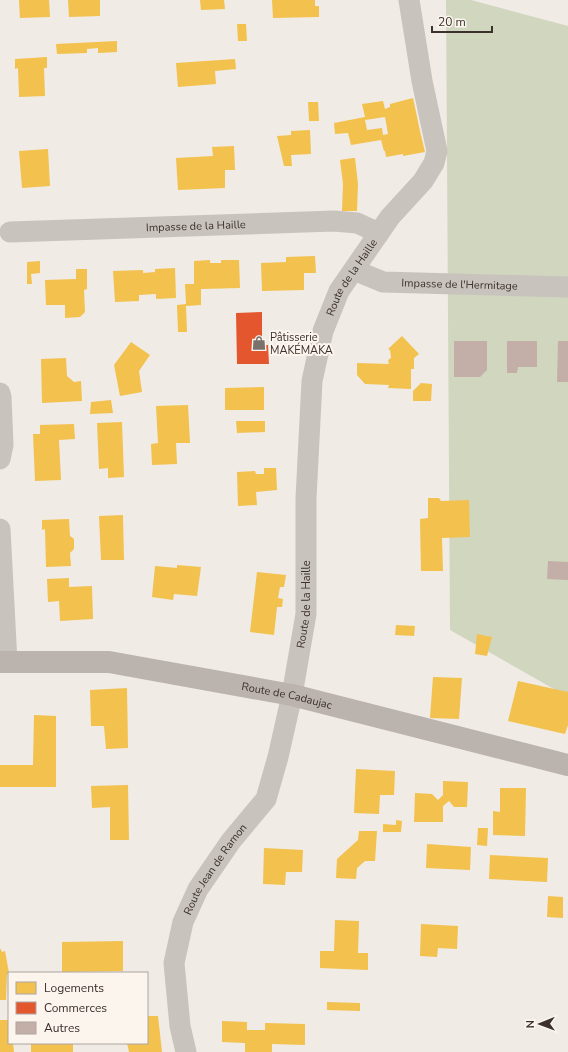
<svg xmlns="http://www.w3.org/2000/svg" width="568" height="1052" viewBox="0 0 568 1052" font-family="'Nunito Sans',sans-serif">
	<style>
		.green { fill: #d1d6bf }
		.homes { fill: #f2c14e; fill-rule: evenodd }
		.shops { fill: #e4572e }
		.building { fill: #c3afa7 }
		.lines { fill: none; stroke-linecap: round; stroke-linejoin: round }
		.street { stroke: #c9c3be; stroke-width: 21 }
		.secondary { stroke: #bab3ae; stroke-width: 22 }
		.labels { text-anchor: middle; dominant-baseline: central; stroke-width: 4; stroke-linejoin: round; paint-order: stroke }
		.street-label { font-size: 11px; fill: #3b302b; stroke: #fbf5ee }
		.poi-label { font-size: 11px; fill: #3b302b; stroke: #fbf5ee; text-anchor: start }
	</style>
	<rect width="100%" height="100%" fill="#f0ebe5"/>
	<path class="green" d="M 446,0 L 471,0 L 568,26 L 568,697 L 450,630 Z"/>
	<g class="homes">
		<path d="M 19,0 L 49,0 L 50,17 L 20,18 Z"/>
		<path d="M 68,0 L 100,0 L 100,16 L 69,17 Z"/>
		<path d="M 200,0 L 224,0 L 225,9 L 201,10 Z"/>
		<path d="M 272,0 L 315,0 L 315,6 L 319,6 L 319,17 L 273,18 Z"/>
		<path d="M 237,24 L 246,24 L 247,41 L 238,41 Z"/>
		<path d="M 117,41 L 117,52 L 98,53 L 98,48 L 87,49 L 87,53 L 57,54 L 56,44 Z"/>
		<path d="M 47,57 L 47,68 L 44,68 L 45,96 L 19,97 L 18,68 L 15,69 L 15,59 Z"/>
		<path d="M 235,59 L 236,69 L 215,71 L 216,84 L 178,87 L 176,63 Z"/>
		<path d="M 413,98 L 420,131 L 425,152 L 403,156 L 403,154 L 386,157 L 385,151 L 384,151 L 381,140 L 351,145 L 348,133 L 335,134 L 334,123 L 365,117 L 362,104 L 383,101 L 385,109 L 390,107 L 390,104 ZM 385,117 L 388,134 L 383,135 L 382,128 L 367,130 L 365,120 Z"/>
		<path d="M 308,102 L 318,102 L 319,121 L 309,121 Z"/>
		<path d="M 310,130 L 311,154 L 291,155 L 292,166 L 284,166 L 277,136 L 291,135 L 291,131 Z"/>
		<path d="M 234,146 L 235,170 L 225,170 L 225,188 L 178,190 L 176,158 L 213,156 L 212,147 Z"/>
		<path d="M 48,149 L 50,186 L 22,188 L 19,151 Z"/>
		<path d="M 353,158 L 355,158 L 358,184 L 357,211 L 342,211 L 343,184 L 340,160 Z"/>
		<path d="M 315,256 L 316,273 L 304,273 L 304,290 L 262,291 L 261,263 L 286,262 L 286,257 Z"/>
		<path d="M 210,260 L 210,263 L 221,263 L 221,260 L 239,260 L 240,288 L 201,289 L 201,305 L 186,306 L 187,332 L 178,332 L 177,305 L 186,304 L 185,284 L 194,284 L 194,261 Z"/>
		<path d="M 40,261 L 40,273 L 31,274 L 32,284 L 27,284 L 27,262 Z"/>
		<path d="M 175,268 L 176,298 L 156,299 L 156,294 L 139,295 L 139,301 L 115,302 L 113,271 L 143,270 L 143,273 L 155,272 L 155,269 Z"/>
		<path d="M 76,269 L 87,269 L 87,289 L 84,290 L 85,312 L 80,317 L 65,318 L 65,305 L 46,305 L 45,280 L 76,279 Z"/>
		<path d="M 402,336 L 419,354 L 414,358 L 414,369 L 411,369 L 411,389 L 388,388 L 389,385 L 365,384 L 357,375 L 357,363 L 389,364 L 388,360 L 391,358 L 390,350 L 388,349 Z"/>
		<path d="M 131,342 L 150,355 L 139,371 L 142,392 L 120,396 L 114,365 Z"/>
		<path d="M 66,358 L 67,376 L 74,382 L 81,381 L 82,401 L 42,403 L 41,359 Z"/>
		<path d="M 421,383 L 432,384 L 431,401 L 413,401 L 413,391 Z"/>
		<path d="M 264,387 L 264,410 L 225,410 L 225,388 Z"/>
		<path d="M 111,400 L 113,413 L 90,414 L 91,402 Z"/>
		<path d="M 188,405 L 190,443 L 176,443 L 177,464 L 152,465 L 151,444 L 158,443 L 156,406 Z"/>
		<path d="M 236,421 L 265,421 L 265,432 L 237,433 Z"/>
		<path d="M 122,422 L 124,477 L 108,478 L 108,468 L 99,469 L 97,423 Z"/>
		<path d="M 74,424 L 75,439 L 59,440 L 61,480 L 35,481 L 33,434 L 40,434 L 40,425 Z"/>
		<path d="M 264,468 L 276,468 L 277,490 L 256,492 L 257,505 L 238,506 L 237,472 L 255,471 L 256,474 L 264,474 Z"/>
		<path d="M 428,498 L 439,498 L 441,501 L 469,500 L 470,537 L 442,538 L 443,571 L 421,571 L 420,519 L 428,518 Z"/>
		<path d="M 123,515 L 124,560 L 101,560 L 99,516 Z"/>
		<path d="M 69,519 L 70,536 L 74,539 L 74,549 L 70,553 L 71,566 L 46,567 L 45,529 L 42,530 L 42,520 Z"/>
		<path d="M 177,565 L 201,567 L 197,596 L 174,594 L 173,600 L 152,597 L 155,566 L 177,568 Z"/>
		<path d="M 257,572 L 286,575 L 284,587 L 280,587 L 278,598 L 283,599 L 282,607 L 277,607 L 274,635 L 250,632 Z"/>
		<path d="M 69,578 L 69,587 L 92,586 L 93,619 L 60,621 L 59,601 L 48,602 L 47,579 Z"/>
		<path d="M 396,625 L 415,626 L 414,636 L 395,635 Z"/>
		<path d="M 477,634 L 492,637 L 487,656 L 475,654 Z"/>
		<path d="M 433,677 L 462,678 L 459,719 L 430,718 Z"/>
		<path d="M 518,681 L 568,692 L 568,725 L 565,734 L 508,721 Z"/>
		<path d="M 127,688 L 128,748 L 106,749 L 104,726 L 91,726 L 90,690 Z"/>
		<path d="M 34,715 L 56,716 L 56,787 L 0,787 L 0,765 L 33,765 Z"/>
		<path d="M 356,769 L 395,771 L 394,795 L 380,795 L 379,814 L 354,813 Z"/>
		<path d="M 443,781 L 468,782 L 467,807 L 454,807 L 449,801 L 443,806 L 443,822 L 414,822 L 415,793 L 432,794 L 438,800 L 443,795 Z"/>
		<path d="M 128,785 L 129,840 L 110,840 L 110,807 L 92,808 L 91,786 Z"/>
		<path d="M 500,788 L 526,788 L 525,836 L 493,835 L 493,811 L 500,812 Z"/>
		<path d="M 396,820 L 402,821 L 401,832 L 383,832 L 383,824 L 396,825 Z"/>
		<path d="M 478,828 L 488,828 L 487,846 L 477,845 Z"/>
		<path d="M 359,831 L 377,831 L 375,861 L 365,861 L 357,868 L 356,879 L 336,878 L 337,859 L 358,840 Z"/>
		<path d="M 427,844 L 471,847 L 470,870 L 426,868 Z"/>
		<path d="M 264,848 L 303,850 L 302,872 L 286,872 L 285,885 L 263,884 Z"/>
		<path d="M 490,855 L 548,858 L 547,882 L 489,879 Z"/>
		<path d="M 548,896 L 563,897 L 563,918 L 547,917 Z"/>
		<path d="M 335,920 L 359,921 L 358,953 L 368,953 L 368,970 L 320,968 L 320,951 L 334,951 Z"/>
		<path d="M 421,924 L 458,926 L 457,949 L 438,948 L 437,957 L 420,956 Z"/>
		<path d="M 123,941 L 123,971 L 62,972 L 62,942 Z"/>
		<path d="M 0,948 L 2,952 L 5,951 L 9,973 L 7,974 L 6,1000 L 0,1000 Z"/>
		<path d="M 327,1002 L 360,1003 L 360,1011 L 327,1010 Z"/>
		<path d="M 147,1016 L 158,1016 L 162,1052 L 129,1052 L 127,1043 L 147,1043 Z"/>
		<path d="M 0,1020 L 9,1020 L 9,1043 L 13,1043 L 14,1052 L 0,1052 Z"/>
		<path d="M 222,1021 L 247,1022 L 247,1030 L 265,1030 L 265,1023 L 305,1024 L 305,1045 L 272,1044 L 272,1052 L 245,1052 L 245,1043 L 222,1042 Z"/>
		<rect x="31" y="1043" width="42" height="9"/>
	</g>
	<path class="shops" d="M 262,312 L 262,345 L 268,345 L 269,364 L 237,364 L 236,313 Z"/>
	<g class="building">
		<path d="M 454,341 L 487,341 L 487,370 L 480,377 L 454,377 Z"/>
		<path d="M 507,341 L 537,341 L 537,367 L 518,367 L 517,373 L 507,373 Z"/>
		<path d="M 558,341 L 568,341 L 568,382 L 557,382 Z"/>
		<path d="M 548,561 L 568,562 L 568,580 L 547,579 Z"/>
	</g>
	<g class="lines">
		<g class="street">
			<path id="s1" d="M 10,232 L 334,221 L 357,223 L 379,233"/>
			<path id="s2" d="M 354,270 L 383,282 L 568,287"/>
			<path d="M 0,393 L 1,397 L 3,445 L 0,459"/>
			<path d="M 0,529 L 7,662"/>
			<path id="s3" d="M 186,1052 L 180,1026 L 174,963 L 183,922 L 198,889 L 231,841 L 266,799 L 278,757 L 292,695 L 306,614 L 306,498 L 312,381 L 323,331 L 339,291 L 390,217 L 423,181 L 434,163 L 437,151 L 422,81 L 409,0"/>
		</g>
		<path class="secondary" id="s4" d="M 0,662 L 109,662 L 292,695 L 568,765"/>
	</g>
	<defs>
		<symbol id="shop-bare" viewBox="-9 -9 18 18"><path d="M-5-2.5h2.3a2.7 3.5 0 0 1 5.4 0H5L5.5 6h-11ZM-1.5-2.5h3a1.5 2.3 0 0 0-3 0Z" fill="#7a716c" stroke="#fbf5ee" stroke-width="2.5" paint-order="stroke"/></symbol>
	</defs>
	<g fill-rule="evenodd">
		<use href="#shop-bare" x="249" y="333" width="20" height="20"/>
	</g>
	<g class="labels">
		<g class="street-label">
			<text stroke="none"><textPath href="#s1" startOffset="186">Impasse de la Haille</textPath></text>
			<text stroke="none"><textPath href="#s3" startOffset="816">Route de la Haille</textPath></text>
			<text stroke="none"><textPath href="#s2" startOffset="108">Impasse de l'Hermitage</textPath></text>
			<text stroke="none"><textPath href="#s3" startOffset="480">Route de la Haille</textPath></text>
			<text stroke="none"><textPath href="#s4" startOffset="290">Route de Cadaujac</textPath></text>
			<text stroke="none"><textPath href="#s3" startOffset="194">Route Jean de Ramon</textPath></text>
		</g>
		<g class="poi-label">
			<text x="270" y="337">Pâtisserie<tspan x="270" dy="13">MAKÉMAKA</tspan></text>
		</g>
	</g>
	<rect x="8" y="972" width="140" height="72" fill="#fbf5ee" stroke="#aea6a0"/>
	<rect x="16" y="982" width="20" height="12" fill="#f2c14e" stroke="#aea6a0"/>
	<text x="44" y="992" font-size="12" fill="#3b302b">Logements</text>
	<rect x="16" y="1002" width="20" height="12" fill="#e4572e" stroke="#aea6a0"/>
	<text x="44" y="1012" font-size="12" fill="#3b302b">Commerces</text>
	<rect x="16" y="1022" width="20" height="12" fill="#c3afa7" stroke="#aea6a0"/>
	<text x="44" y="1032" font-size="12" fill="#3b302b">Autres</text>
	<g transform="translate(540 1024) rotate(269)" stroke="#fbf5ee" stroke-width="3" paint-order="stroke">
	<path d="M0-3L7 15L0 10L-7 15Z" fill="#3b302b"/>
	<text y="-6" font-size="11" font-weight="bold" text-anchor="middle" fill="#3b302b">N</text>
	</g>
	<path d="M432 26v6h60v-6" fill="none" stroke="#3b302b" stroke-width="2"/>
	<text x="438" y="26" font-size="12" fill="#3b302b" stroke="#fbf5ee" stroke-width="3" paint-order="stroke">20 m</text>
</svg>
